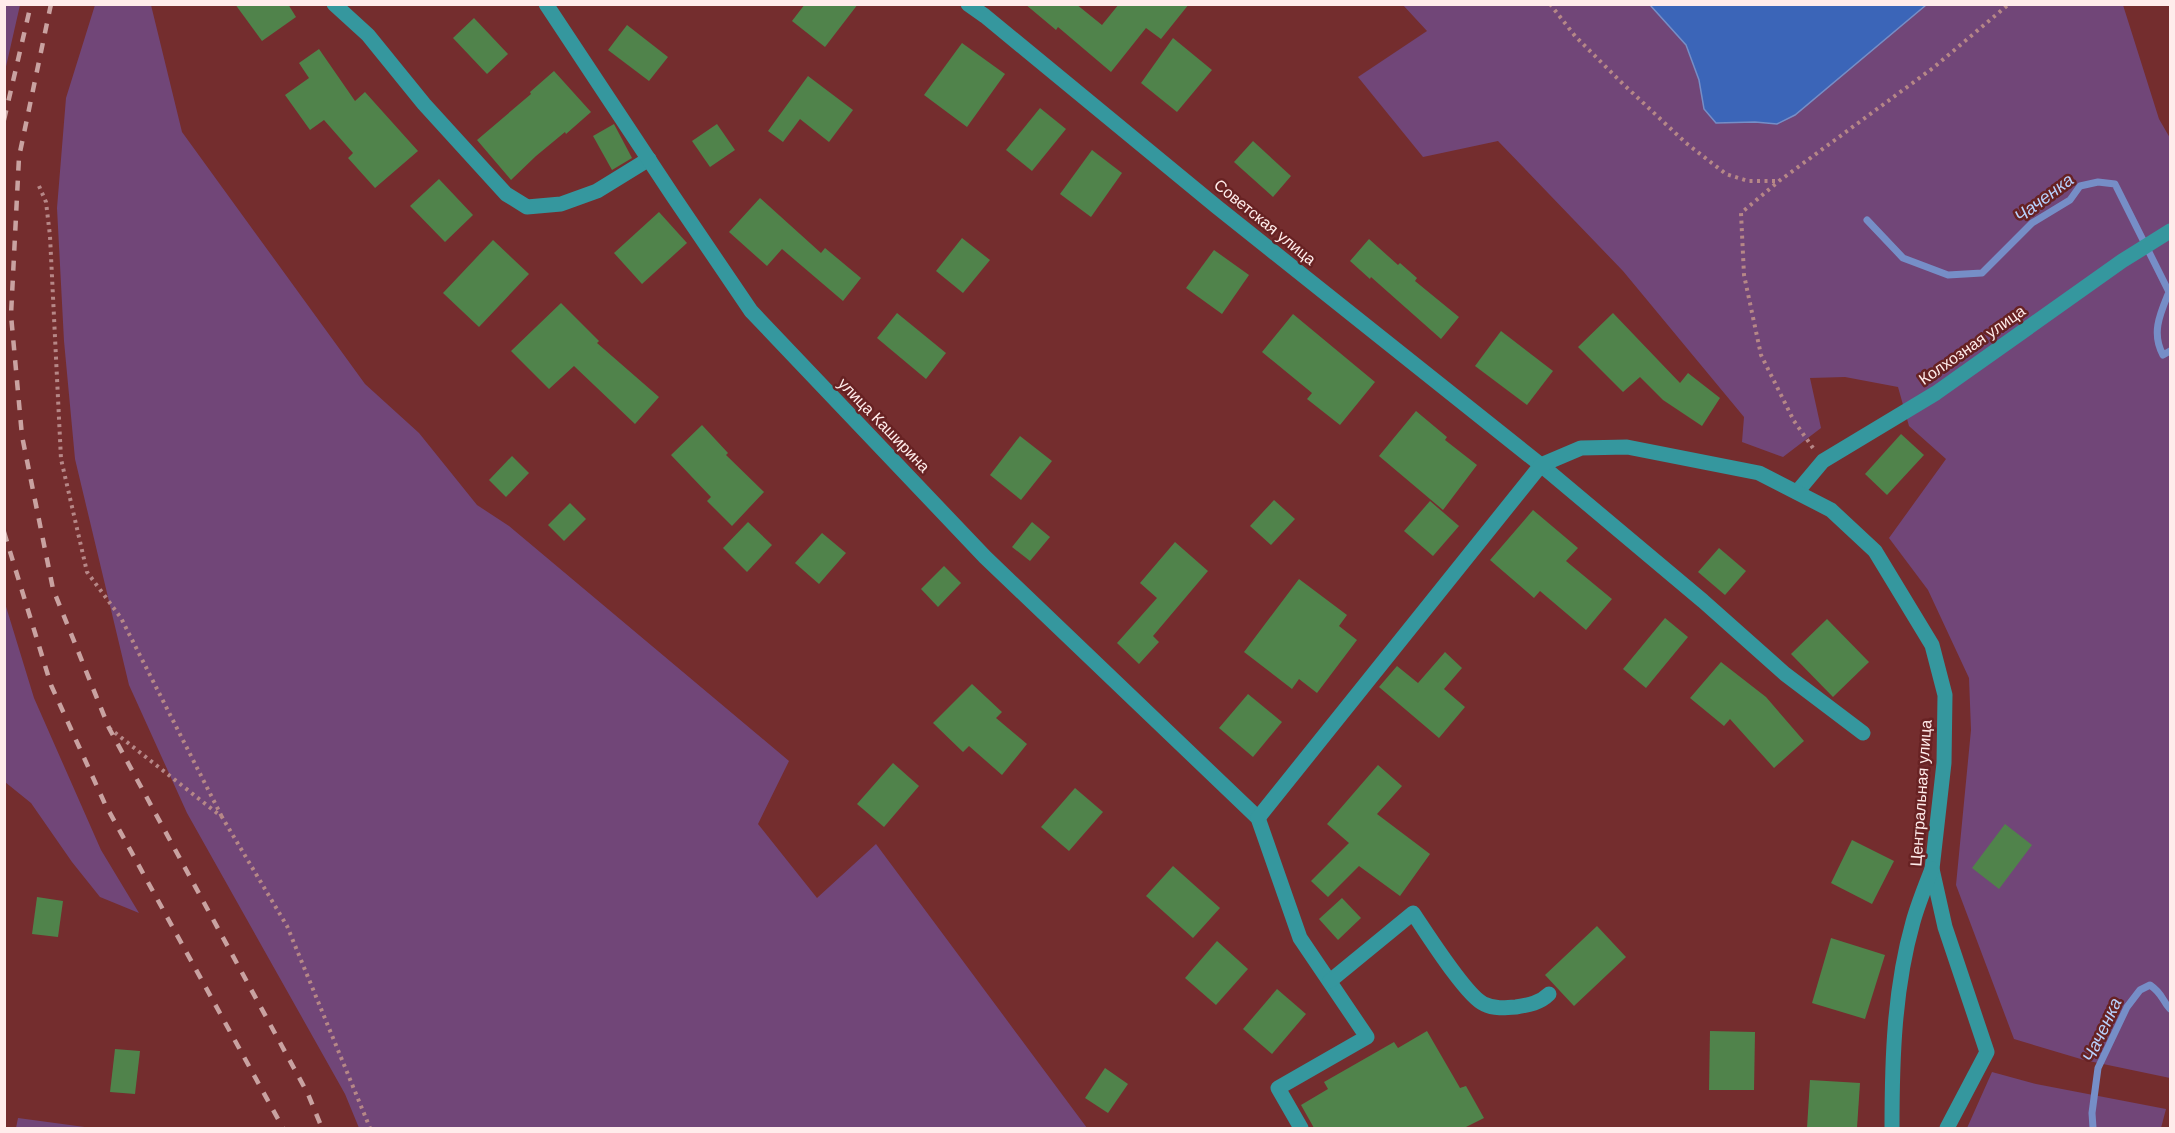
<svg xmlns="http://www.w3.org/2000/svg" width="2175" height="1133" viewBox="0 0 2175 1133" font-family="'DM Sans',sans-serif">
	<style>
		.green { fill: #714678 }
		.water { fill: #3b65b8; stroke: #768ec7; stroke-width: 1.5 }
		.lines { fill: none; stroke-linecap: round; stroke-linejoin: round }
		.stream { stroke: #768ec7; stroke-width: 7 }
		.building { fill: #50834b }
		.path { stroke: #b68787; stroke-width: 4; stroke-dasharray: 3 4.5; stroke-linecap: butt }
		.minor { stroke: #35979e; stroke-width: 15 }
		.rail { stroke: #c9a2a1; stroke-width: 4.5; stroke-dasharray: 10 10; stroke-linecap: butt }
		.labels { text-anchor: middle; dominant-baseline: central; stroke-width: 5; stroke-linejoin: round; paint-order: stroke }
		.street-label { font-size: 16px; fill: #ffeceb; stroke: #672223 }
		.water-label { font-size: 18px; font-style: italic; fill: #b8d1fd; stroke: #672223 }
	</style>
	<rect width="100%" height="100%" fill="#742d2e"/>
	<g class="green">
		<path d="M 5,4 L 20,5 L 5,71 L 4,5 Z"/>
		<path d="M 95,5 L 151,5 L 182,132 L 365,384 L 419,433 L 477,505 L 509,526 L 789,761 L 758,824 L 817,898 L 876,844 L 1087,1128 L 359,1128 L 345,1094 L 187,813 L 129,685 L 75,459 L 64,341 L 57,208 L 66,98 Z"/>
		<path d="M 1403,5 L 1650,5 L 1685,44 L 1699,80 L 1704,109 L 1716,123 L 1755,122 L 1777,124 L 1795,115 L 1926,5 L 2123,5 L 2159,119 L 2170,138 L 2170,1078 L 2084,1060 L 2014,1039 L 1956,885 L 1971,730 L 1969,678 L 1928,590 L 1889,538 L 1946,459 L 1909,426 L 1898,387 L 1845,377 L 1810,378 L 1821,428 L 1783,457 L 1742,442 L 1744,417 L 1623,271 L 1498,141 L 1423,157 L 1358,77 L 1427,31 Z"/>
		<path d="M 4,600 L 34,698 L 101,850 L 139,913 L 100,897 L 72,862 L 31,803 L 5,782 Z"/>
		<path d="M 1992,1072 L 2036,1084 L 2166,1109 L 2161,1128 L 1967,1128 Z"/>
		<path d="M 18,1118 L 92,1128 L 16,1128 Z"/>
	</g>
	<path class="water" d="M 1650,5 L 1926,5 L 1795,115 L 1777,124 L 1755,122 L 1716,123 L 1704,109 L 1699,80 L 1686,45 Z"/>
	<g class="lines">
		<g class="stream">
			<path d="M 1867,220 L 1903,258 L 1948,275 L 1982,273 L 2032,223 L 2070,200 L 2080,186 L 2098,182 L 2115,184 L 2169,292 C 2160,314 2151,333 2163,355 L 2170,351"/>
			<path d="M 2093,1128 L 2092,1113 L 2098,1068 L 2127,1007 L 2140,990 L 2150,985 C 2163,994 2161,999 2170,1009"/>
		</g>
	</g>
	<g class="building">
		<path d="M 235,4 L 288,4 L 296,17 L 262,41 Z"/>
		<path d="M 805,4 L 858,4 L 825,47 L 792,21 Z"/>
		<path d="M 1025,4 L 1076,4 L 1102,25 L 1119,4 L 1189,4 L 1161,39 L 1146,28 L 1111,72 L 1058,27 L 1056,30 Z"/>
		<path d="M 474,18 L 508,54 L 487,74 L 453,38 Z"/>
		<path d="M 627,25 L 668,57 L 649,81 L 608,50 Z"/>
		<path d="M 1173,38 L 1212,70 L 1177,112 L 1141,83 Z"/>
		<path d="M 962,43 L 1005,74 L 967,127 L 924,95 Z"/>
		<path d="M 319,49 L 355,101 L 365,92 L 418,151 L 375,188 L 348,158 L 353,153 L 324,120 L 310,130 L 285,95 L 309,78 L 299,63 Z"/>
		<path d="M 554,71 L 591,112 L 566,134 L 565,132 L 536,156 L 511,180 L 477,140 L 531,94 L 530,92 Z"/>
		<path d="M 808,76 L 853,110 L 829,142 L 800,119 L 783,142 L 768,131 Z"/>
		<path d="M 1040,108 L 1066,129 L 1032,171 L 1006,150 Z"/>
		<path d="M 614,124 L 632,158 L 612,170 L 593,136 Z"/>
		<path d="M 717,124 L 735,150 L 710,167 L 692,141 Z"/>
		<path d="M 1253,141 L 1291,176 L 1273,197 L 1234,162 Z"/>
		<path d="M 1092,150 L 1122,173 L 1091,217 L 1060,194 Z"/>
		<path d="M 439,179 L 473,215 L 445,242 L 410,206 Z"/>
		<path d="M 760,198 L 821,253 L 825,248 L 861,278 L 843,301 L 782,249 L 767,266 L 729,232 Z"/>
		<path d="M 659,212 L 687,243 L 642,284 L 614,253 Z"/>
		<path d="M 962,238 L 990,260 L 963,293 L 936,271 Z"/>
		<path d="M 1369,239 L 1398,265 L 1400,263 L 1417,278 L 1415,281 L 1459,317 L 1441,339 L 1371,277 L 1370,279 L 1350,261 Z"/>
		<path d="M 493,240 L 529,274 L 479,327 L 443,293 Z"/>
		<path d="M 1214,250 L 1249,275 L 1222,314 L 1186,288 Z"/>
		<path d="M 561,303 L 599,341 L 597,343 L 659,397 L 635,424 L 574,366 L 549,389 L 511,351 Z"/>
		<path d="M 897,313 L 946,353 L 926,379 L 877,338 Z"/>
		<path d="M 1613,313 L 1680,383 L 1688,373 L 1720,398 L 1702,426 L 1663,400 L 1640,377 L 1623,392 L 1578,347 Z"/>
		<path d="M 1293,314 L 1375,382 L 1340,425 L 1307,399 L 1312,393 L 1262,352 Z"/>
		<path d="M 1501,331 L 1553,371 L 1527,405 L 1475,366 Z"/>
		<path d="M 1416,411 L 1447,437 L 1445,440 L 1477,465 L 1443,510 L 1379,456 Z"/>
		<path d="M 702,425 L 728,453 L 726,455 L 764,492 L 732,526 L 707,501 L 711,497 L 671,455 Z"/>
		<path d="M 1901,434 L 1924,455 L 1887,495 L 1865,474 Z"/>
		<path d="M 1020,436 L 1052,461 L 1021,500 L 990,475 Z"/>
		<path d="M 512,456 L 529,473 L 506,497 L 489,480 Z"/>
		<path d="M 1274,500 L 1295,519 L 1271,545 L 1250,526 Z"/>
		<path d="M 1430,501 L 1459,526 L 1433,556 L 1404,531 Z"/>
		<path d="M 570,503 L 586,519 L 564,541 L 548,525 Z"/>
		<path d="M 1533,510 L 1578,548 L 1566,561 L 1612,599 L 1586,630 L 1540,591 L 1534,598 L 1490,560 Z"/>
		<path d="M 748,522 L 772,545 L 747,572 L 723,548 Z"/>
		<path d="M 1032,522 L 1050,537 L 1030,561 L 1012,547 Z"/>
		<path d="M 822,533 L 846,553 L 819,584 L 795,563 Z"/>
		<path d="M 1175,542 L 1208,571 L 1153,636 L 1159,642 L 1139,664 L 1117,643 L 1157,598 L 1140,583 Z"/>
		<path d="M 1719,548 L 1746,571 L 1725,595 L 1698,572 Z"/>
		<path d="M 944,566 L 961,583 L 938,607 L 921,589 Z"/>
		<path d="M 1299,579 L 1347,615 L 1339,626 L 1357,640 L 1317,693 L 1299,679 L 1292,689 L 1244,652 Z"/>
		<path d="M 1665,618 L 1688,637 L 1646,688 L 1623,669 Z"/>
		<path d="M 1827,619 L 1869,662 L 1833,697 L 1791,654 Z"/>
		<path d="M 1445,652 L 1462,668 L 1444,689 L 1465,707 L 1439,738 L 1379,687 L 1397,666 L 1418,683 Z"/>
		<path d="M 1721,662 L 1766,697 L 1804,741 L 1774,768 L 1730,719 L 1724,726 L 1690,698 Z"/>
		<path d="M 972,684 L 1002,712 L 996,718 L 1027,744 L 1002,775 L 969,746 L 963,752 L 933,723 Z"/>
		<path d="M 1248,694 L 1282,722 L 1253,757 L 1219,728 Z"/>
		<path d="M 893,763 L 919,786 L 884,827 L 857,804 Z"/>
		<path d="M 1378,765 L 1402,786 L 1377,814 L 1430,854 L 1400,896 L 1359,866 L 1328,897 L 1311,881 L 1349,843 L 1327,824 Z"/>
		<path d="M 1075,788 L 1103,812 L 1069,851 L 1041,827 Z"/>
		<path d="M 2005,824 L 2032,845 L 1999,889 L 1972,868 Z"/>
		<path d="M 1852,840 L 1894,861 L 1872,904 L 1831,883 Z"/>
		<path d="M 1173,866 L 1220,908 L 1193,938 L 1146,896 Z"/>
		<path d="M 37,897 L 63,901 L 58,937 L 32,934 Z"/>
		<path d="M 1342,898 L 1361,918 L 1338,940 L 1319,919 Z"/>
		<path d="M 1597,926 L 1626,957 L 1574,1006 L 1545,975 Z"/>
		<path d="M 1831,938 L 1885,955 L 1865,1019 L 1812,1003 Z"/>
		<path d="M 1217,941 L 1248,969 L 1216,1005 L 1185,978 Z"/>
		<path d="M 1277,989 L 1306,1014 L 1272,1054 L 1243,1029 Z"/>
		<path d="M 1427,1031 L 1460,1088 L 1466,1086 L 1484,1118 L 1464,1128 L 1314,1128 L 1301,1105 L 1328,1089 L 1324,1082 L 1394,1042 L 1398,1048 Z"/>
		<path d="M 1710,1031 L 1755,1032 L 1754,1090 L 1709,1090 Z"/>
		<path d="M 115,1049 L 140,1051 L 135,1094 L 110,1092 Z"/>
		<path d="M 1105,1068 L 1128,1084 L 1108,1113 L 1085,1098 Z"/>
		<path d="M 1810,1080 L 1860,1083 L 1857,1128 L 1807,1128 Z"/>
	</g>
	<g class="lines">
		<g class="path">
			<path d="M 1550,4 L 1575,36 L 1622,83 L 1686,143 L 1726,174 L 1748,181 L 1778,181"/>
			<path d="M 39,186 L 46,202 L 50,236 L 61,459 L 87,572 L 121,618 L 222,817"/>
			<path d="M 1813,448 L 1794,421 L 1761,355 L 1744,275 L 1741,213 L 1779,181 L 1933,68 L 2009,4"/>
			<path d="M 109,728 L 222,817 L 287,926 L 370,1128"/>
		</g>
		<g class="minor">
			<path d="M 334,4 L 368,35 L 424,104 L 506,194 L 527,207 L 561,204 L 597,191 L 649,159"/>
			<path d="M 546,4 L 673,196 L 751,311 L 985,557 L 1258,818 L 1300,938 L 1367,1037 L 1278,1088 L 1301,1128"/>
			<path d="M 968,4 L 985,16 L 1217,207 L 1541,465 L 1703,601 L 1785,674 L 1863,733"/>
			<path d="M 1797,492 L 1823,461 L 1936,393 L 2122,261 L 2170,231"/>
			<path d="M 1258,818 L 1541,465 L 1581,448 L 1627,447 L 1759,473 L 1831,510 L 1875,551 L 1932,645 L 1945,695 L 1944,763 L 1932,869 L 1945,927 L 1987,1052 L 1947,1128"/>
			<path d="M 1330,981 L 1413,913 C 1426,932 1466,996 1484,1004 C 1494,1009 1505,1008 1516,1007 C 1529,1005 1540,1003 1549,994"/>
			<path d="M 1892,1128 C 1892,1059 1894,989 1913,922 C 1918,904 1925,887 1932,869"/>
		</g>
		<g class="rail">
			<path d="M 51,4 L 19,157 L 11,315 L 22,436 L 53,589 L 109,728 L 308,1094 L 322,1128"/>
			<path d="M 4,120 L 31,4"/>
			<path d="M 4,532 L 51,685 L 105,804 L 283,1128"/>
		</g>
	</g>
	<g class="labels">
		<g class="street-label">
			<text transform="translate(1265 222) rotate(39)">Советская улица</text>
			<text transform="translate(1972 345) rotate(-35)">Колхозная улица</text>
			<text transform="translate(884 425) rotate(46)">улица Каширина</text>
			<text transform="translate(1921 793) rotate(-86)">Центральная улица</text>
		</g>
		<g class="water-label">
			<text transform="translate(2044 198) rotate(-37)">Чаченка</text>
			<text transform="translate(2102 1030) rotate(-65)">Чаченка</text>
		</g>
	</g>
	<rect width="2175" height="1133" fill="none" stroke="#ffeceb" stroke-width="12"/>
</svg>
